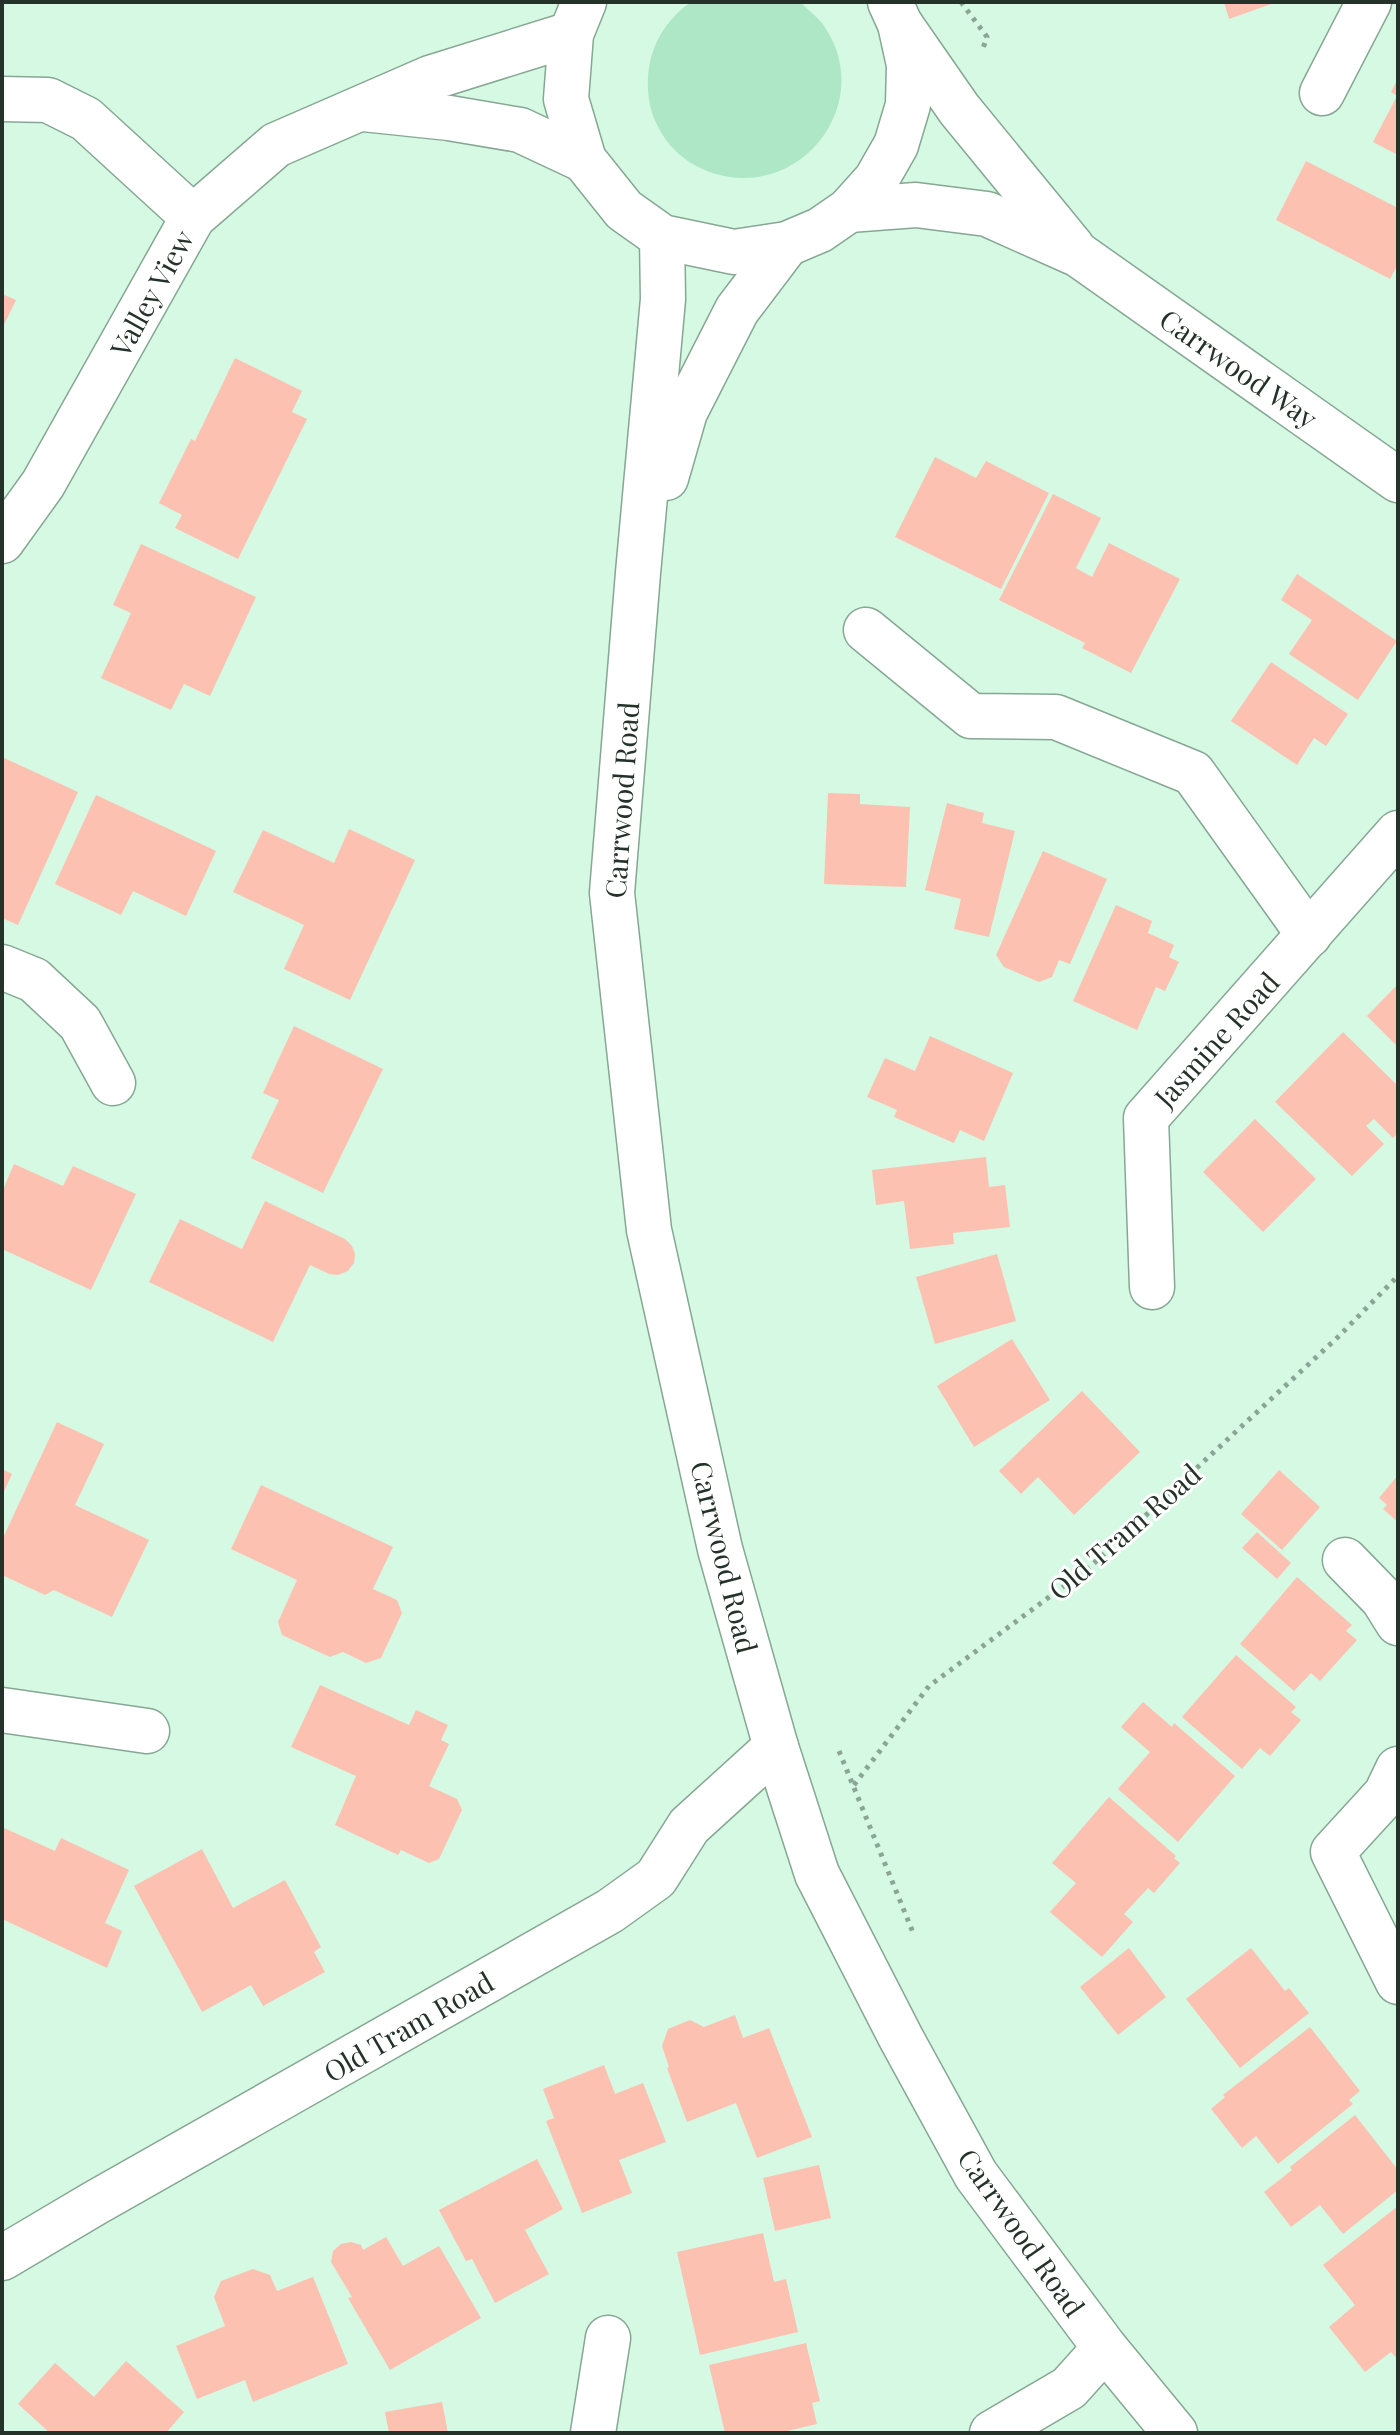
<svg xmlns="http://www.w3.org/2000/svg" width="1400" height="2435" viewBox="0 0 1400 2435" font-family="'Playfair Display',serif">
	<style>
		.green { fill: #aee7c5 }
		.building { fill: #fcc1b1 }
		.lines { fill: none; stroke-linecap: round; stroke-linejoin: round }
		.minor-casing { stroke: #86a793; stroke-width: 47 }
		.tertiary-casing { stroke: #86a793; stroke-width: 47 }
		.path { stroke: #8ba595; stroke-width: 5; stroke-dasharray: 4 6; stroke-linecap: butt }
		.minor { stroke: #fff; stroke-width: 44 }
		.tertiary { stroke: #fff; stroke-width: 44 }
		.labels { text-anchor: middle; dominant-baseline: central; stroke-width: 6; stroke-linejoin: round; paint-order: stroke }
		.street-label { font-size: 28px; fill: #24322a; stroke: #fff }
	</style>
	<rect width="100%" height="100%" fill="#d6f9e3"/>
	<path class="green" d="M 691,2 L 800,2 C 807,9 816,16 822,23 C 878,99 804,199 716,174 C 698,169 682,159 670,145 C 657,129 649,111 648,90 C 646,54 661,23 691,2 Z"/>
	<g class="building">
		<path d="M 1224,2 L 1277,2 L 1229,19 Z"/>
		<path d="M 1398,78 L 1398,155 L 1373,142 L 1397,96 L 1391,92 Z"/>
		<path d="M 1306,161 L 1398,208 L 1398,264 L 1390,279 L 1276,220 Z"/>
		<path d="M 2,294 L 16,300 L 2,329 Z"/>
		<path d="M 235,358 L 302,391 L 292,412 L 307,419 L 238,559 L 175,528 L 182,515 L 159,503 L 191,439 L 195,441 Z"/>
		<path d="M 935,457 L 976,478 L 986,461 L 1049,493 L 1001,589 L 895,537 Z"/>
		<path d="M 1053,494 L 1101,518 L 1076,568 L 1092,577 L 1109,543 L 1180,579 L 1131,673 L 1082,648 L 1085,643 L 999,600 Z"/>
		<path d="M 141,544 L 256,597 L 210,696 L 184,684 L 171,710 L 101,678 L 131,613 L 113,605 Z"/>
		<path d="M 1297,574 L 1397,641 L 1358,700 L 1289,654 L 1312,620 L 1281,600 Z"/>
		<path d="M 1271,662 L 1348,714 L 1326,746 L 1314,738 L 1297,765 L 1231,721 Z"/>
		<path d="M 2,757 L 78,792 L 18,925 L 2,918 Z"/>
		<path d="M 828,793 L 860,794 L 860,804 L 910,807 L 906,887 L 824,884 Z"/>
		<path d="M 96,795 L 216,851 L 186,916 L 133,891 L 121,915 L 55,884 Z"/>
		<path d="M 947,803 L 984,813 L 982,823 L 1015,831 L 989,937 L 954,929 L 961,899 L 925,890 Z"/>
		<path d="M 349,829 L 415,860 L 350,1000 L 284,969 L 304,925 L 233,892 L 263,830 L 334,863 Z"/>
		<path d="M 1043,851 L 1107,879 L 1070,964 L 1059,960 L 1052,977 L 1039,982 L 1004,967 L 996,955 Z"/>
		<path d="M 1116,905 L 1152,921 L 1148,933 L 1174,945 L 1169,957 L 1179,962 L 1165,991 L 1156,987 L 1137,1030 L 1073,1001 Z"/>
		<path d="M 1398,984 L 1398,1047 L 1367,1016 Z"/>
		<path d="M 294,1026 L 383,1069 L 323,1193 L 251,1158 L 279,1100 L 263,1093 Z"/>
		<path d="M 1343,1032 L 1398,1086 L 1398,1133 L 1393,1138 L 1374,1119 L 1366,1126 L 1384,1144 L 1352,1176 L 1275,1102 Z"/>
		<path d="M 930,1036 L 1013,1073 L 984,1141 L 960,1130 L 954,1143 L 894,1117 L 897,1110 L 867,1097 L 885,1058 L 915,1071 Z"/>
		<path d="M 1255,1119 L 1316,1179 L 1263,1232 L 1203,1172 Z"/>
		<path d="M 986,1157 L 989,1187 L 1005,1185 L 1010,1227 L 953,1233 L 954,1244 L 910,1249 L 904,1201 L 876,1205 L 872,1170 Z"/>
		<path d="M 14,1164 L 63,1186 L 73,1166 L 136,1194 L 91,1290 L 2,1249 L 2,1192 Z"/>
		<path d="M 265,1201 L 345,1239 L 352,1246 L 355,1254 L 354,1263 L 348,1271 L 338,1275 L 329,1274 L 310,1265 L 273,1342 L 149,1282 L 180,1219 L 242,1249 Z"/>
		<path d="M 997,1254 L 1016,1321 L 935,1344 L 916,1277 Z"/>
		<path d="M 1012,1339 L 1050,1400 L 974,1447 L 937,1386 Z"/>
		<path d="M 1082,1391 L 1140,1452 L 1074,1515 L 1038,1477 L 1021,1494 L 999,1471 Z"/>
		<path d="M 57,1422 L 104,1444 L 75,1505 L 149,1540 L 112,1617 L 54,1590 L 45,1595 L 2,1575 L 2,1540 Z"/>
		<path d="M 2,1469 L 12,1474 L 2,1496 Z"/>
		<path d="M 1279,1470 L 1320,1507 L 1282,1550 L 1241,1514 Z"/>
		<path d="M 1398,1475 L 1398,1522 L 1383,1509 L 1387,1505 L 1379,1498 Z"/>
		<path d="M 261,1485 L 393,1547 L 373,1589 L 397,1600 L 402,1613 L 381,1658 L 366,1663 L 343,1652 L 330,1657 L 282,1635 L 278,1622 L 297,1580 L 231,1549 Z"/>
		<path d="M 1257,1532 L 1291,1563 L 1277,1579 L 1242,1548 Z"/>
		<path d="M 1297,1577 L 1352,1625 L 1346,1631 L 1357,1640 L 1320,1681 L 1311,1673 L 1294,1691 L 1240,1644 Z"/>
		<path d="M 1236,1655 L 1296,1707 L 1291,1712 L 1301,1720 L 1270,1756 L 1260,1748 L 1242,1769 L 1182,1717 Z"/>
		<path d="M 320,1685 L 409,1725 L 416,1710 L 448,1725 L 441,1740 L 449,1744 L 429,1786 L 457,1799 L 462,1810 L 439,1859 L 429,1863 L 401,1850 L 398,1855 L 335,1825 L 356,1776 L 291,1747 Z"/>
		<path d="M 1143,1702 L 1172,1727 L 1174,1723 L 1235,1776 L 1178,1842 L 1118,1789 L 1150,1752 L 1121,1727 Z"/>
		<path d="M 1109,1797 L 1176,1856 L 1174,1858 L 1180,1863 L 1154,1893 L 1148,1888 L 1124,1914 L 1133,1922 L 1102,1957 L 1050,1912 L 1076,1883 L 1052,1863 Z"/>
		<path d="M 2,1827 L 55,1851 L 61,1838 L 129,1870 L 105,1923 L 122,1931 L 107,1968 L 2,1919 Z"/>
		<path d="M 202,1849 L 233,1908 L 285,1880 L 321,1947 L 314,1952 L 325,1972 L 263,2006 L 251,1985 L 202,2012 L 134,1886 Z"/>
		<path d="M 1129,1948 L 1166,1997 L 1118,2035 L 1080,1987 Z"/>
		<path d="M 1251,1948 L 1285,1991 L 1289,1988 L 1309,2013 L 1240,2068 L 1186,1999 Z"/>
		<path d="M 735,2015 L 743,2038 L 769,2028 L 812,2137 L 757,2158 L 736,2103 L 687,2122 L 667,2068 L 669,2067 L 662,2046 L 668,2029 L 690,2020 L 704,2027 Z"/>
		<path d="M 1310,2027 L 1360,2091 L 1349,2100 L 1353,2104 L 1278,2164 L 1256,2136 L 1242,2148 L 1211,2109 L 1225,2097 L 1223,2095 Z"/>
		<path d="M 604,2065 L 615,2094 L 643,2083 L 666,2142 L 619,2160 L 632,2193 L 582,2213 L 546,2121 L 554,2118 L 543,2089 Z"/>
		<path d="M 1355,2115 L 1398,2170 L 1398,2190 L 1343,2234 L 1320,2205 L 1291,2227 L 1264,2192 L 1292,2170 L 1290,2167 Z"/>
		<path d="M 537,2159 L 563,2209 L 525,2230 L 549,2274 L 495,2303 L 472,2259 L 466,2261 L 439,2210 Z"/>
		<path d="M 819,2165 L 831,2218 L 775,2231 L 763,2178 Z"/>
		<path d="M 1398,2206 L 1398,2360 L 1391,2352 L 1365,2372 L 1329,2327 L 1355,2305 L 1323,2265 Z"/>
		<path d="M 763,2233 L 774,2282 L 786,2279 L 798,2332 L 700,2355 L 677,2252 Z"/>
		<path d="M 386,2237 L 403,2266 L 439,2246 L 481,2318 L 390,2370 L 348,2298 L 352,2297 L 331,2262 L 333,2251 L 341,2244 L 351,2242 L 361,2245 L 363,2250 Z"/>
		<path d="M 253,2269 L 270,2275 L 277,2291 L 313,2277 L 348,2364 L 253,2402 L 245,2380 L 197,2399 L 176,2346 L 225,2326 L 214,2297 L 221,2281 Z"/>
		<path d="M 806,2343 L 820,2401 L 812,2403 L 817,2424 L 779,2433 L 725,2433 L 709,2365 Z"/>
		<path d="M 126,2361 L 184,2412 L 166,2433 L 50,2433 L 18,2404 L 55,2363 L 94,2397 Z"/>
		<path d="M 442,2402 L 448,2433 L 389,2433 L 385,2412 Z"/>
	</g>
	<g class="lines">
		<defs>
			<g id="minor">
				<path d="M 900,24 L 959,109 L 1072,247"/>
				<path d="M 1322,93 L 1369,2"/>
				<path d="M 2,99 L 48,100 L 86,119 L 193,217"/>
				<path d="M 363,109 L 449,118 L 520,130 L 584,160"/>
				<path d="M 849,210 L 916,205 L 987,214 L 1079,255 L 1398,480"/>
				<path d="M 2,541 L 43,484 L 193,217 L 276,145 L 430,78 L 571,34"/>
				<path d="M 866,630 L 971,716 L 1056,717 L 1193,773 L 1309,935"/>
				<path d="M 2,967 L 34,980 L 80,1023 L 113,1083"/>
				<path d="M 1152,1287 L 1146,1118 L 1398,833"/>
				<path d="M 1345,1560 L 1383,1599 L 1398,1623"/>
				<path d="M 2,1710 L 147,1731"/>
				<path d="M 1398,1769 L 1386,1794 L 1333,1852 L 1398,1982"/>
				<path d="M 2,2258 L 95,2203 L 610,1911 L 656,1878 L 689,1826 L 776,1747"/>
				<path d="M 593,2433 L 608,2338"/>
				<path d="M 992,2433 L 1069,2388 L 1105,2348"/>
			</g>
			<g id="tertiary">
				<path d="M 584,2 L 571,34 L 566,99 L 584,160 L 624,210 L 662,237 L 734,252 L 787,244 L 820,230 L 849,210 L 876,180 L 896,145 L 908,105 L 909,65 L 900,24 L 890,2"/>
				<path d="M 662,237 L 663,299 L 638,573 L 612,893 L 649,1230 L 720,1549 L 776,1747 L 817,1874 L 901,2038 L 976,2175 L 1105,2348 L 1175,2433"/>
				<path d="M 666,478 L 685,412 L 737,310 L 787,244"/>
			</g>
		</defs>
		<use href="#minor" class="minor-casing"/>
		<use href="#tertiary" class="tertiary-casing"/>
		<g class="path">
			<path d="M 961,2 L 987,37 L 983,48"/>
			<path d="M 839,1751 L 914,1935"/>
			<path d="M 854,1785 L 929,1686 L 1091,1566 L 1338,1337 L 1398,1276"/>
		</g>
		<use href="#minor" class="minor"/>
		<use href="#tertiary" class="tertiary"/>
	</g>
	<g class="labels">
		<g class="street-label">
			<text transform="translate(151 293) rotate(-61)">Valley View</text>
			<text transform="translate(1239 368) rotate(35)">Carrwood Way</text>
			<text transform="translate(621 800) rotate(-86)">Carrwood Road</text>
			<text transform="translate(1216 1039) rotate(-48)">Jasmine Road</text>
			<text transform="translate(1124 1531) rotate(-41)">Old Tram Road</text>
			<text transform="translate(725 1557) rotate(76)">Carrwood Road</text>
			<text transform="translate(408 2026) rotate(-30)">Old Tram Road</text>
			<text transform="translate(1022 2232) rotate(55)">Carrwood Road</text>
		</g>
	</g>
	<rect width="1400" height="2435" fill="none" stroke="#24322a" stroke-width="8"/>
</svg>
